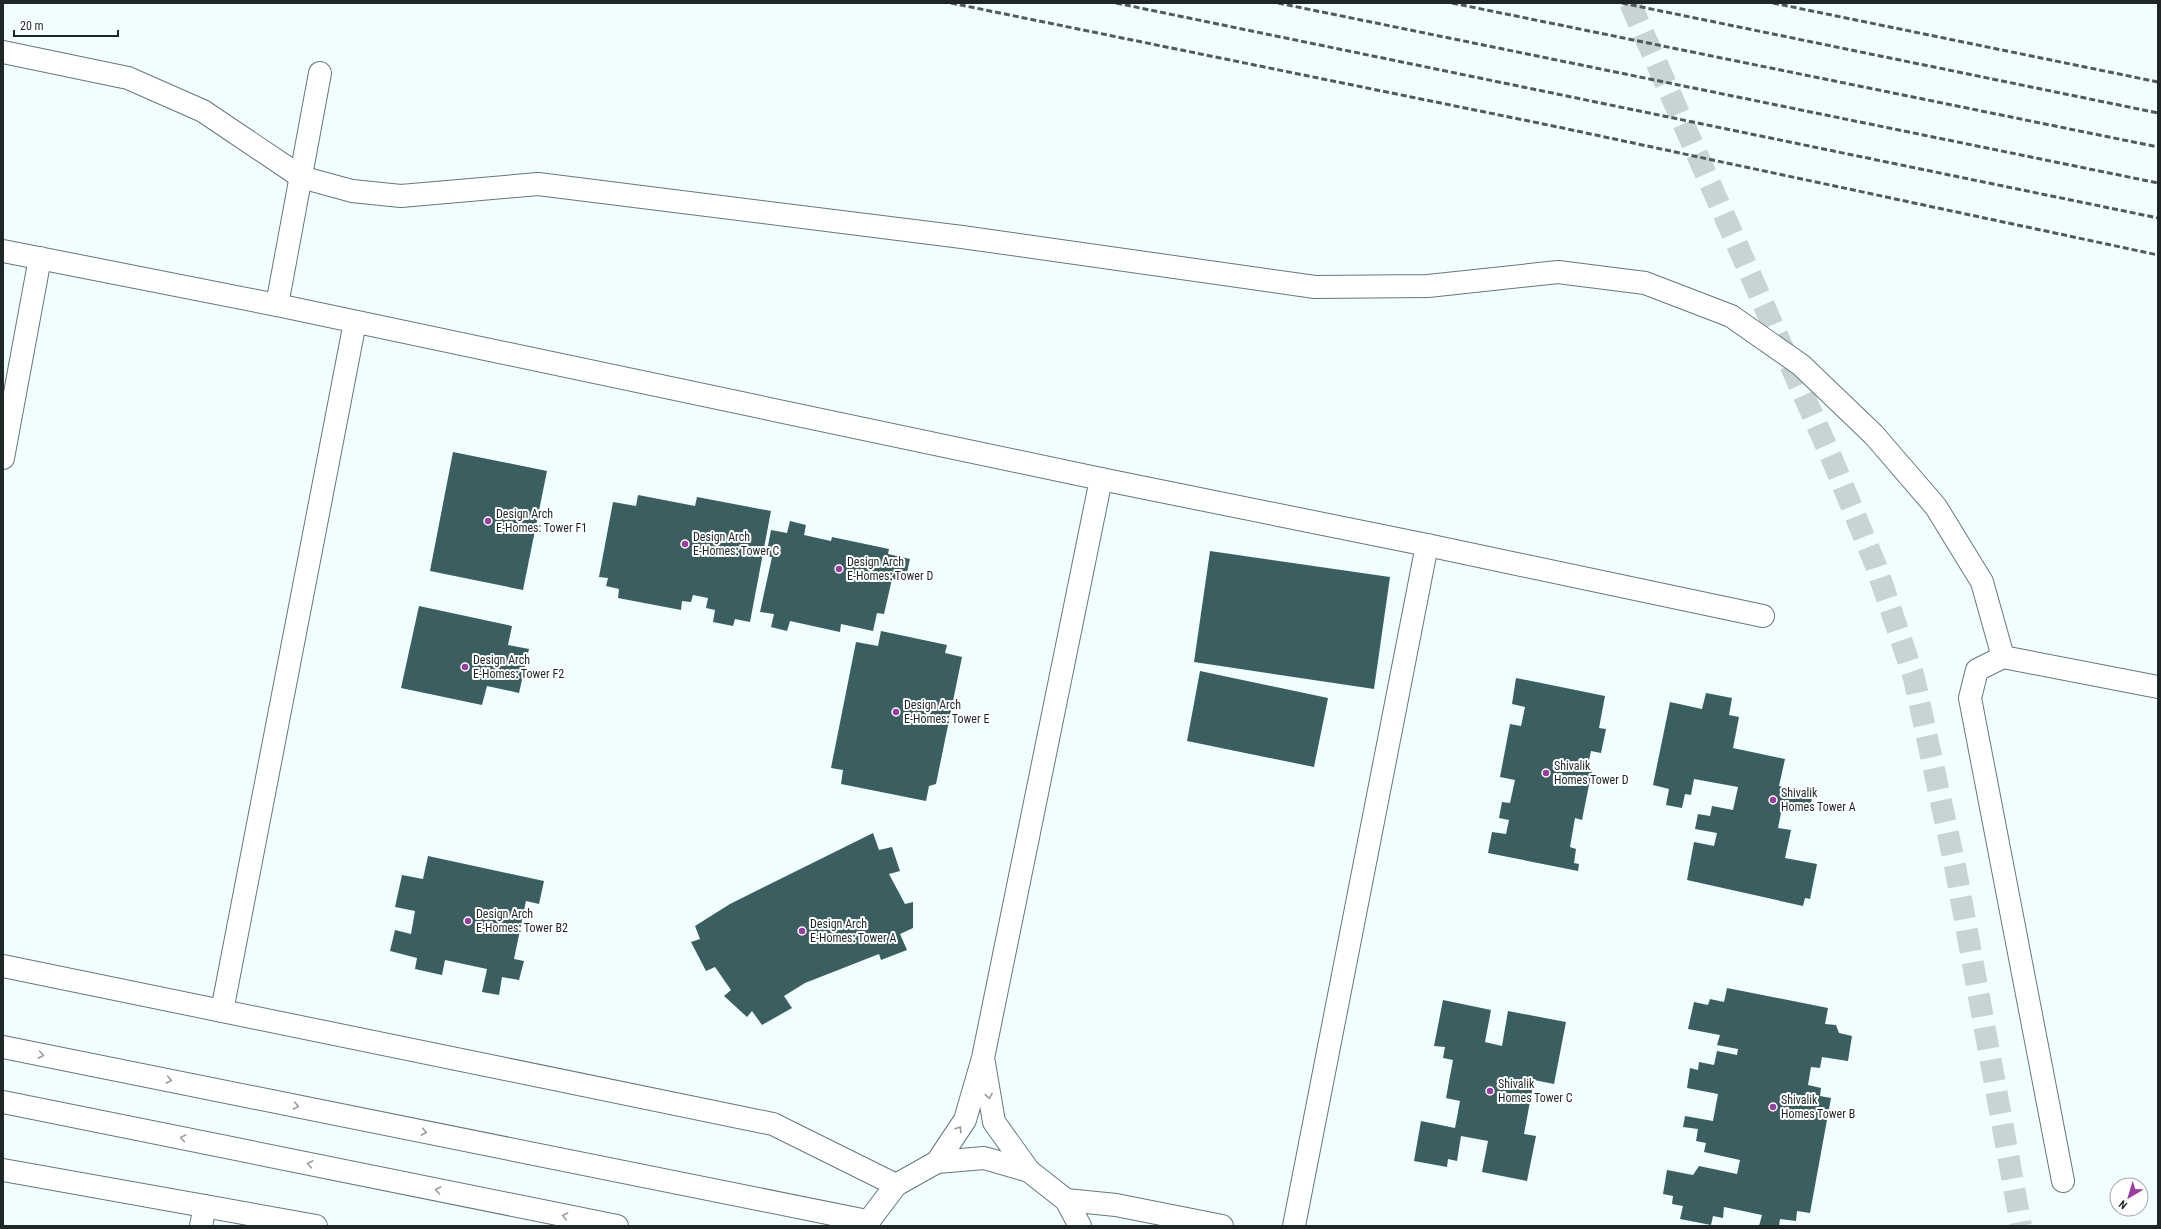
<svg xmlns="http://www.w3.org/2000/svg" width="2161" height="1229" viewBox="0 0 2161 1229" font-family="'Roboto Condensed',sans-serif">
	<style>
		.building { fill: #3b5f61 }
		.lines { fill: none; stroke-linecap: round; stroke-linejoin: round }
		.minor-tunnel { stroke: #c7d3d4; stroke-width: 22; stroke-dasharray: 22 11; stroke-linecap: butt }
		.minor-casing { stroke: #657879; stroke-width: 24 }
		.minor { stroke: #fff; stroke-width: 22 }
		.rail { stroke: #51595a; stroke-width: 3; stroke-dasharray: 6 3; stroke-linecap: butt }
		.oneway { stroke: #9a9d9e }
		.poi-dot { fill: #9c3ca3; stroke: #fff; stroke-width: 1.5 }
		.labels { text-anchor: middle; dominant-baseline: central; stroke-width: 4; stroke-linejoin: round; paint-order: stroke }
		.poi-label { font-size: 12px; fill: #1f2627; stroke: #fff; text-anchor: start }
	</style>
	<rect width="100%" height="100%" fill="#f1feff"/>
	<g class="building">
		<path d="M 453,452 L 547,471 L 523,590 L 430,571 Z"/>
		<path d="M 638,495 L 695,506 L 697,497 L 771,511 L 750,622 L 735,619 L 733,626 L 713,622 L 715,610 L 706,608 L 708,598 L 693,595 L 691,602 L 682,601 L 681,610 L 618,598 L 619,589 L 606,586 L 608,578 L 599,577 L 613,502 L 636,506 Z"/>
		<path d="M 790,521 L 806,525 L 804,535 L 831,541 L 832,537 L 889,549 L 888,554 L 910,559 L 905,581 L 892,579 L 884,614 L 877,613 L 873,631 L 841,624 L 840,632 L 790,621 L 787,631 L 771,627 L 774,614 L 760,612 L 772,557 L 766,556 L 771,530 L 787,533 Z"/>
		<path d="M 1210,551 L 1390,577 L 1374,689 L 1194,662 Z"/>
		<path d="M 419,606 L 512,626 L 508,645 L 529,649 L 519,693 L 487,686 L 482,705 L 401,688 Z"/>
		<path d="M 881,631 L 947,645 L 945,653 L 962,657 L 936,784 L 929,786 L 926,801 L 841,784 L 843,770 L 831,768 L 856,642 L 878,646 Z"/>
		<path d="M 1200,671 L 1328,698 L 1314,767 L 1187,741 Z"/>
		<path d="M 1516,678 L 1605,696 L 1599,728 L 1606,729 L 1601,753 L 1591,751 L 1589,760 L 1585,760 L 1583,768 L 1592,770 L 1582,820 L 1575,818 L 1570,847 L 1576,849 L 1574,863 L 1579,864 L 1578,871 L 1488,853 L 1492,832 L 1506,834 L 1509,820 L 1499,818 L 1502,802 L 1510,803 L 1515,780 L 1500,777 L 1510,724 L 1521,726 L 1525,707 L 1512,704 Z"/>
		<path d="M 1706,693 L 1732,698 L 1729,715 L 1739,717 L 1733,748 L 1785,759 L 1779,786 L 1813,793 L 1809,813 L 1782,808 L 1778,828 L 1791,830 L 1785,858 L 1817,864 L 1810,899 L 1805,898 L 1803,906 L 1687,880 L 1694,842 L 1714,846 L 1717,833 L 1695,829 L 1698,814 L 1710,816 L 1712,806 L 1733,810 L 1738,787 L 1694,779 L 1691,795 L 1685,794 L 1682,808 L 1666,805 L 1669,789 L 1653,785 L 1670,702 L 1702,709 Z"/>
		<path d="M 873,833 L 879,850 L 892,847 L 900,871 L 889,874 L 905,904 L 913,902 L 913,928 L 900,934 L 907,950 L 881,960 L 879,954 L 805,983 L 784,996 L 792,1008 L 762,1025 L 752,1011 L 747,1017 L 724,996 L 731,990 L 715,967 L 706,971 L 691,942 L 700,939 L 695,926 L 730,904 Z"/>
		<path d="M 428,856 L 544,881 L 539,904 L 526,901 L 514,959 L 524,961 L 519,980 L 502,977 L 499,995 L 482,992 L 487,969 L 445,960 L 442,975 L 415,969 L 417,958 L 390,951 L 395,930 L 411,934 L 415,911 L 395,907 L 402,875 L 423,879 Z"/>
		<path d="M 1727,988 L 1828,1008 L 1825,1024 L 1836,1025 L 1839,1033 L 1852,1036 L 1848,1061 L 1822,1057 L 1820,1068 L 1811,1067 L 1808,1085 L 1821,1088 L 1820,1096 L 1831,1098 L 1810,1213 L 1797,1211 L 1796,1221 L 1780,1219 L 1779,1226 L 1759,1226 L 1762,1215 L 1724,1207 L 1723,1218 L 1713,1216 L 1711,1225 L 1680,1219 L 1683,1206 L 1672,1204 L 1673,1196 L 1663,1194 L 1667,1170 L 1693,1175 L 1699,1166 L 1737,1174 L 1740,1160 L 1704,1152 L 1706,1143 L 1696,1141 L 1698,1129 L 1683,1127 L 1685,1116 L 1713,1121 L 1718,1094 L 1687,1088 L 1690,1068 L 1698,1070 L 1699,1062 L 1714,1065 L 1717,1051 L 1737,1055 L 1738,1049 L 1717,1045 L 1720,1035 L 1688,1029 L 1694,1002 L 1708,1005 L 1710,999 L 1724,1002 Z"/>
		<path d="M 1443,1000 L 1491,1010 L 1485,1042 L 1502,1046 L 1508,1011 L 1566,1022 L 1554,1084 L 1534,1080 L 1524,1134 L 1536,1136 L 1527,1181 L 1482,1172 L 1488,1141 L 1461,1136 L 1457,1161 L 1448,1159 L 1447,1167 L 1414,1161 L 1421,1121 L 1455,1128 L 1460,1101 L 1446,1098 L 1453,1060 L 1443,1058 L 1445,1047 L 1434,1046 Z"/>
	</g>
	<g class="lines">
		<path class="minor-tunnel" d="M 1630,3 L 1832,459 L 1876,566 L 1914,678 L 1955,866 L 2021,1226"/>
		<defs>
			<g id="minor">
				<path d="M 3,52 L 128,78 L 203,111 L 301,177 L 352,191 L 401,196 L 538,184 L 962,237 L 1315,287 L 1428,286 L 1558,272 L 1645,283 L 1731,316 L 1801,365 L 1874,435 L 1936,507 L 1982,582 L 2003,657"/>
				<path d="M 3,251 L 277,305 L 1101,479 L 1427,545 L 1763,616"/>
				<path d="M 277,305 L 320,73"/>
				<path d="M 3,458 L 40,258"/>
				<path d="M 3,966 L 773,1124 L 896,1185"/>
				<path d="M 222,1011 L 355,322"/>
				<path d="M 3,1047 L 867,1221"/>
				<path d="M 984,1063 L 994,1122 L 1029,1171"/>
				<path d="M 3,1102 L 617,1226"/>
				<path d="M 937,1162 L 965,1120 L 983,1058 L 1101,479"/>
				<path d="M 3,1170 L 316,1226"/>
				<path d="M 2063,1181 L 1970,698 L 1977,670 L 2003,657 L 2158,687"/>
				<path d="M 1066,1200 L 1116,1205 L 1222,1226"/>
				<path d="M 201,1226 L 205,1206"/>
				<path d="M 865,1226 L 896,1185 L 937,1162 L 984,1158 L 1029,1171 L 1066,1200 L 1080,1226"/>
				<path d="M 1294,1226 L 1427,545"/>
			</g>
		</defs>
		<use href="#minor" class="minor-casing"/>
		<use href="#minor" class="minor"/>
		<g class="rail">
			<path d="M 951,3 L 1558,127 L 2158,255"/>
			<path d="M 1116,3 L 2158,218"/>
			<path d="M 1278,3 L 2158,183"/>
			<path d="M 1452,3 L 2158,147"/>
			<path d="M 1622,3 L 2158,113"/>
			<path d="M 1773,3 L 2158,82"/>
		</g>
	</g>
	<defs><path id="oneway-chevron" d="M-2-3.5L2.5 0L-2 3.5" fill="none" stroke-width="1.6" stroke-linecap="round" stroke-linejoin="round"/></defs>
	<g class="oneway">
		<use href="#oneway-chevron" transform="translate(41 1055) rotate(11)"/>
		<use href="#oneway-chevron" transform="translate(169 1080) rotate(11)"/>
		<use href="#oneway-chevron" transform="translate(989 1096) rotate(80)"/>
		<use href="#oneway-chevron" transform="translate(296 1106) rotate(11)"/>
		<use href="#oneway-chevron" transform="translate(959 1129) rotate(-57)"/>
		<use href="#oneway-chevron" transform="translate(424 1132) rotate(11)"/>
		<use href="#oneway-chevron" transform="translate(183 1138) rotate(-169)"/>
		<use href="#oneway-chevron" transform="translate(310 1164) rotate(-169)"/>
		<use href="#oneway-chevron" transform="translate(438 1190) rotate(-169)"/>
		<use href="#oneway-chevron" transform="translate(565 1216) rotate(-169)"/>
	</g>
	<g class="poi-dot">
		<circle cx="488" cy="521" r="4"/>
		<circle cx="685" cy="544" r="4"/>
		<circle cx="839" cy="569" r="4"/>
		<circle cx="465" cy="667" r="4"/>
		<circle cx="896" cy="712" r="4"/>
		<circle cx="1546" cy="773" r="4"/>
		<circle cx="1773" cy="800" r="4"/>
		<circle cx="468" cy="921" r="4"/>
		<circle cx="802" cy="931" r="4"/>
		<circle cx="1490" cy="1091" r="4"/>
		<circle cx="1773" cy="1107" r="4"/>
	</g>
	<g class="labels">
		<g class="poi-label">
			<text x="496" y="514">Design Arch<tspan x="496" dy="14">E-Homes: Tower F1</tspan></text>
			<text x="693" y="537">Design Arch<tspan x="693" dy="14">E-Homes: Tower C</tspan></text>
			<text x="847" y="562">Design Arch<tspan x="847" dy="14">E-Homes: Tower D</tspan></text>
			<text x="473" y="660">Design Arch<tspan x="473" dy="14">E-Homes: Tower F2</tspan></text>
			<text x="904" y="705">Design Arch<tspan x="904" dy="14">E-Homes: Tower E</tspan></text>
			<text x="1554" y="766">Shivalik<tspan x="1554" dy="14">Homes Tower D</tspan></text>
			<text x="1781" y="793">Shivalik<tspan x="1781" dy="14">Homes Tower A</tspan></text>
			<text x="476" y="914">Design Arch<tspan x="476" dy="14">E-Homes: Tower B2</tspan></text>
			<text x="810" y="924">Design Arch<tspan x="810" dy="14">E-Homes: Tower A</tspan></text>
			<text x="1498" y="1084">Shivalik<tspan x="1498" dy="14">Homes Tower C</tspan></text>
			<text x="1781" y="1100">Shivalik<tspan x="1781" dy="14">Homes Tower B</tspan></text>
		</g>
	</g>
	<rect width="2161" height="1229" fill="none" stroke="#1f2627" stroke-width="8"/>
	<g transform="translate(2129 1197) rotate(218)"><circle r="19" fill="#ffffff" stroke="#a5a8a9"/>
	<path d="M0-3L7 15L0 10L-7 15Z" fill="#9c3ca3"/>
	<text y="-6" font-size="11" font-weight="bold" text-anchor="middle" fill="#1f2627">N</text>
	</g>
	<path d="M14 30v6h104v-6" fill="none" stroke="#1f2627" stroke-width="2"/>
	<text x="20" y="30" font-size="12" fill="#1f2627" stroke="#ffffff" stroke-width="3" paint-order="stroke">20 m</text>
</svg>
